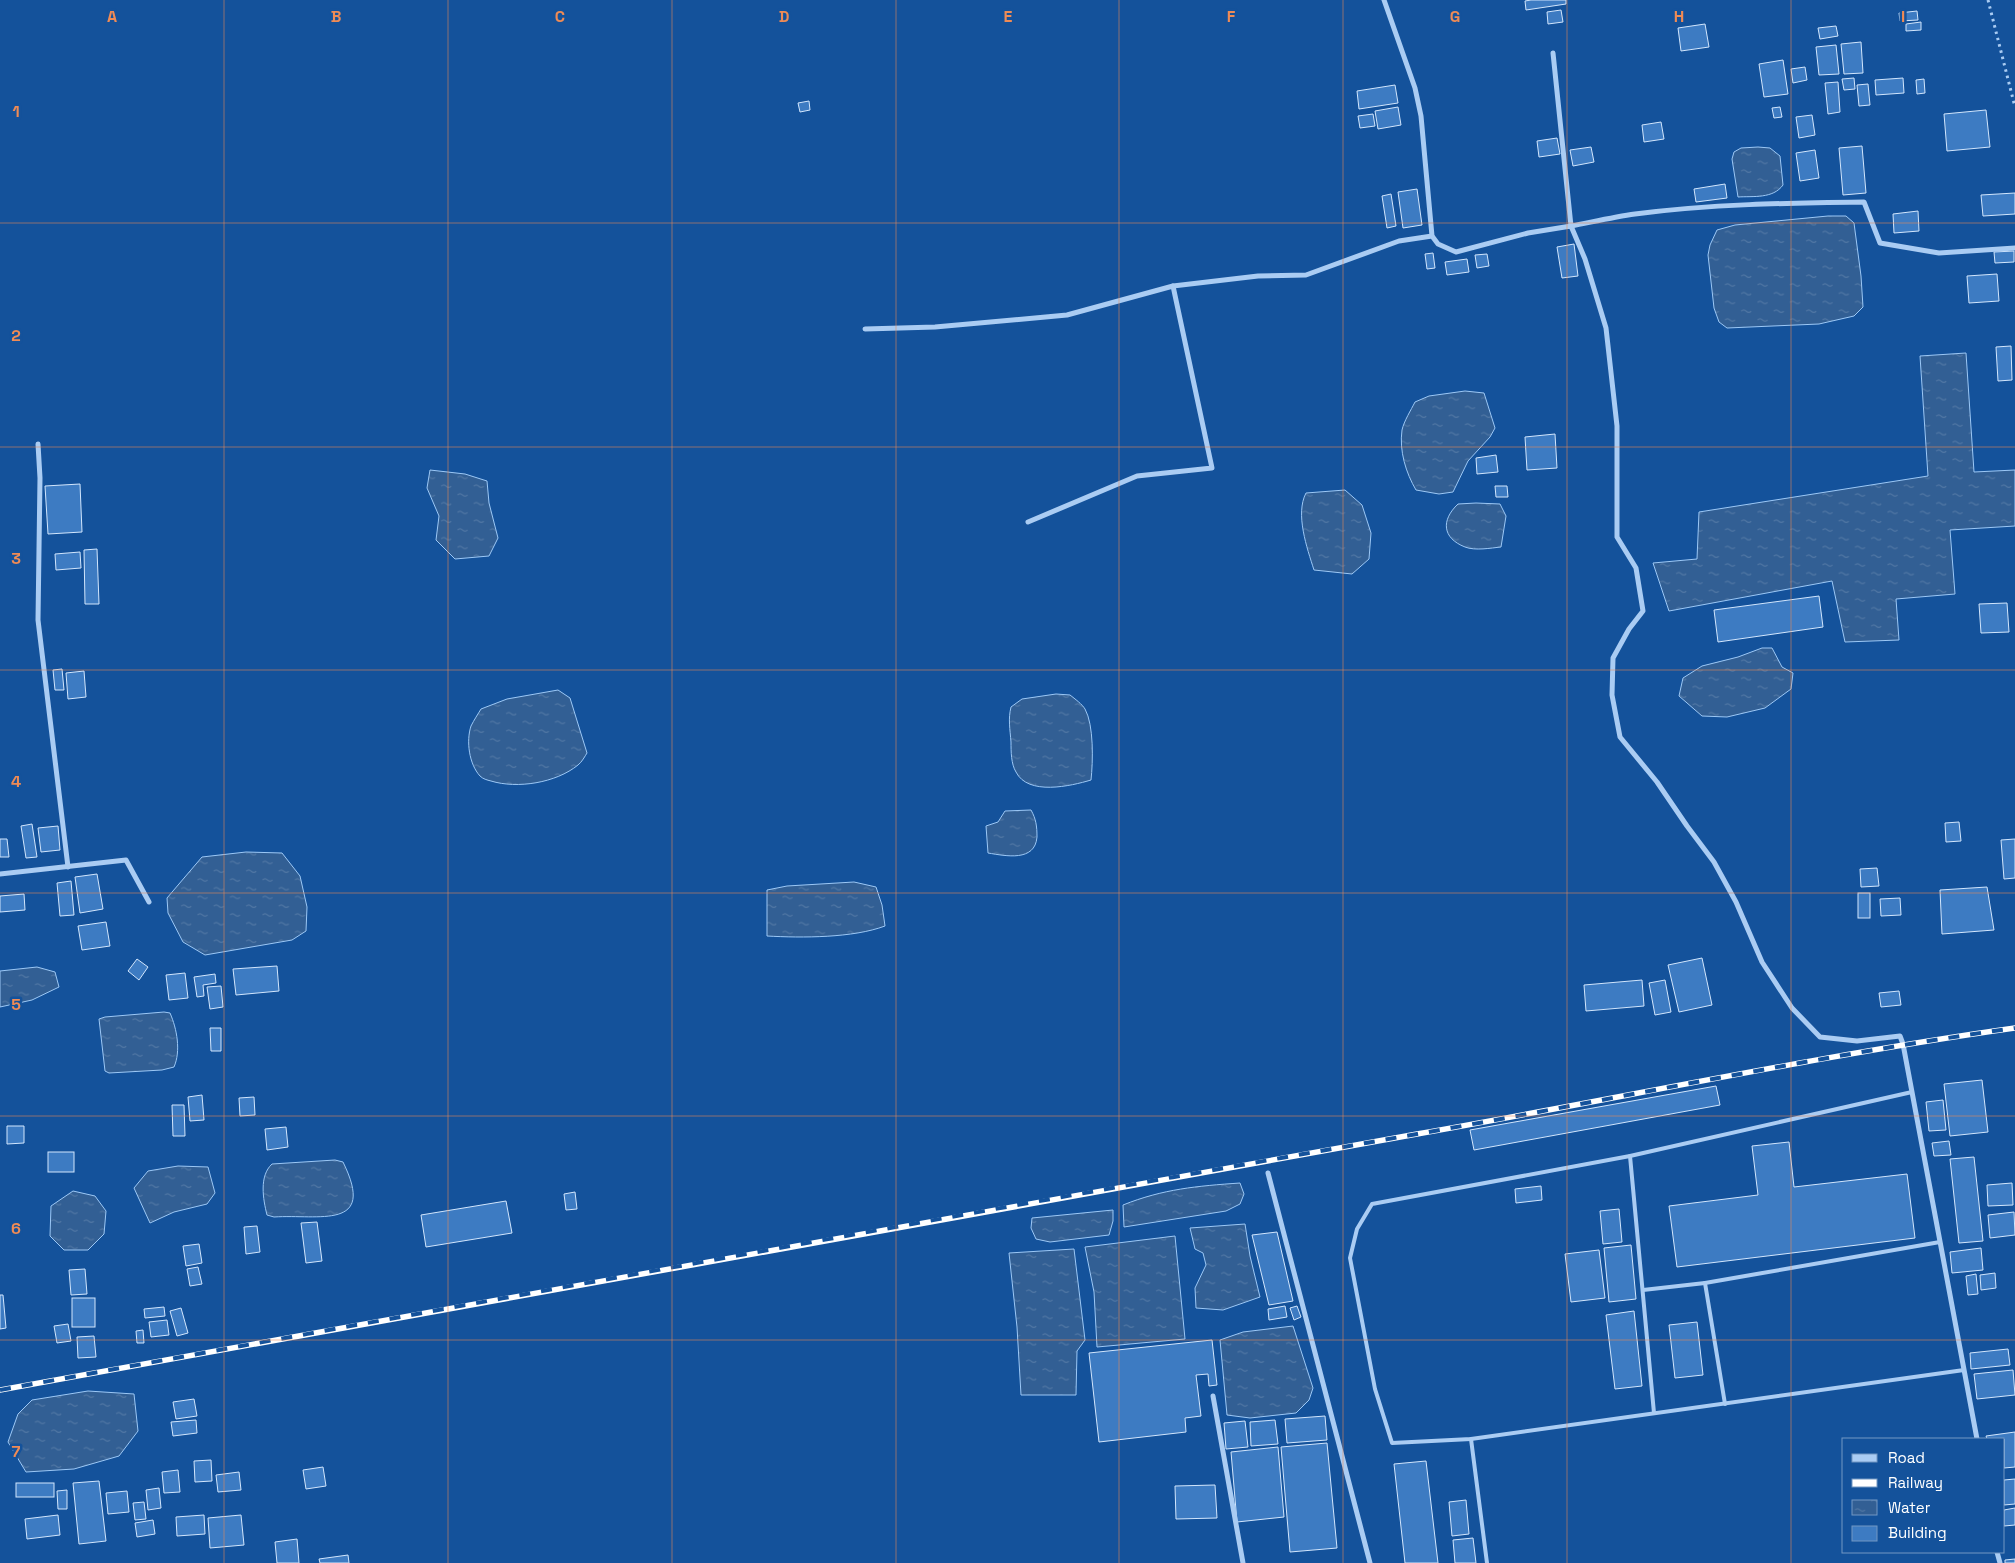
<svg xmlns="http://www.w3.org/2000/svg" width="2015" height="1563" viewBox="0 0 2015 1563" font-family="'Space Grotesk',sans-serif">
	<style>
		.water { fill: url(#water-ripples); stroke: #9cc8f6 }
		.building { fill: #3d7bc2; stroke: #d2e6fd }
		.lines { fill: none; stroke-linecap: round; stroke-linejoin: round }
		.path { stroke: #aaccf3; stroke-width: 3; stroke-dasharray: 2.5 4; stroke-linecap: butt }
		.service { stroke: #aaccf3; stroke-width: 4 }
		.minor { stroke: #aaccf3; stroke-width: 5 }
		.rail-casing { stroke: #fff; stroke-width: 5.5 }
		.rail { stroke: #14529b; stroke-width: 4; stroke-dasharray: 11; stroke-linecap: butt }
		.grid { fill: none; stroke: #ef8b55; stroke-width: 1; stroke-opacity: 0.55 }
		.grid-label { font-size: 16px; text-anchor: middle; font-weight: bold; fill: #ef8b55; stroke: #14529b; stroke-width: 5; stroke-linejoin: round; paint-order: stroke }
	</style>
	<defs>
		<pattern id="water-ripples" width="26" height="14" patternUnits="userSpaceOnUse" patternTransform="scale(1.25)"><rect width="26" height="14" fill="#325f94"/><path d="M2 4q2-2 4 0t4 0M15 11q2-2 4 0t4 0" fill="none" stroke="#5177a4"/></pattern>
	</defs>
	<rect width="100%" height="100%" fill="#14529b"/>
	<g class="water">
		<path d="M 1758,147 L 1770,148 L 1780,156 L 1783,185 C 1773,199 1753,196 1738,197 L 1732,159 L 1734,152 L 1741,148 Z"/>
		<path d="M 1828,216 L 1846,216 L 1854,223 L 1861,276 L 1863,307 L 1854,316 L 1819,324 L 1727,328 L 1719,322 L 1714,308 L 1708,255 L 1710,245 L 1717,230 L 1735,225 Z"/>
		<path d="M 1966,353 L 1974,472 L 2015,470 L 2015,526 L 1950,530 L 1955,594 L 1896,599 L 1899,640 L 1845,642 L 1832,581 L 1669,611 L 1653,563 L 1697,559 L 1699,512 L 1928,476 L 1920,356 Z"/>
		<path d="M 1465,391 L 1484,393 L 1495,428 L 1490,437 L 1468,461 L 1453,492 L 1439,494 L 1416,490 C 1406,473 1399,451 1402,430 C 1404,421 1411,410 1415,402 L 1429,396 Z"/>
		<path d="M 430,470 L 465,474 L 487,481 L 489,503 L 498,538 L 489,556 L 455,559 L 436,540 L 439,516 L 427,488 Z"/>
		<path d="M 1345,490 L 1362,505 L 1371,533 L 1369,559 L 1352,574 L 1314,570 C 1307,548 1295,514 1306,493 Z"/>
		<path d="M 1476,503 L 1500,504 L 1506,516 L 1501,547 C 1491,548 1475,551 1465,547 C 1442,538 1441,520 1458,504 Z"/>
		<path d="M 1762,648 L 1772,648 L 1782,667 L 1793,673 L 1791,689 L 1765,708 L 1727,717 L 1702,716 L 1679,696 L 1683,678 L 1702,666 L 1738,657 Z"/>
		<path d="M 558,690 L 570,698 L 587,753 C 585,756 582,762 578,765 C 556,783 517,789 491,781 C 487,780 483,779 480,776 C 469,764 466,741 471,726 C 474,720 478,714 481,709 L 507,699 Z"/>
		<path d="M 1056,694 L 1070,695 C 1075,699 1082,704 1085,709 C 1094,725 1093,762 1091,780 C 1071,786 1028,796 1016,772 C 1011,764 1011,751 1011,742 C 1010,729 1008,719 1011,707 L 1022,699 Z"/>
		<path d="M 1031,810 C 1036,819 1037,826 1037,837 C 1035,862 1006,856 988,853 L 986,826 L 998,822 L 1005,811 Z"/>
		<path d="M 246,852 L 282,853 L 300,876 L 307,907 L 306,931 L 292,940 L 205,955 L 183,942 L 168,913 L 167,898 L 202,857 Z"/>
		<path d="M 854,882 L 876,887 L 882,905 L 885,926 C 853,938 802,938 767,936 L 767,890 L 787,886 Z"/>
		<path d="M 37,967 L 55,972 L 59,987 L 32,1000 L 0,1007 L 0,971 Z"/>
		<path d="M 164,1012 L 170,1013 C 177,1029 181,1051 174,1067 L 162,1070 L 109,1073 L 105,1071 L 99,1019 L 105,1017 Z"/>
		<path d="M 335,1160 L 343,1162 C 377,1231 319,1214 274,1217 L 267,1215 C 263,1199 259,1176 272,1164 Z"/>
		<path d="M 178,1166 L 208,1167 L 215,1193 L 207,1204 L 174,1212 L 150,1223 L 134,1188 L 148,1171 Z"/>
		<path d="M 1240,1183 L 1244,1194 L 1240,1204 L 1226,1211 L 1124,1227 L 1123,1205 C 1163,1189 1197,1186 1240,1183 Z"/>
		<path d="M 73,1191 L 95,1196 L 106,1211 L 104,1234 L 88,1250 L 64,1250 L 50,1236 L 51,1206 Z"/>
		<path d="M 1113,1210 L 1113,1221 L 1109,1235 L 1050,1242 L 1036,1239 L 1031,1228 L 1032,1218 Z"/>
		<path d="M 1245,1224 L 1250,1256 L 1260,1297 L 1223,1310 L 1196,1308 L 1195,1288 L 1206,1265 L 1203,1253 L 1195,1249 L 1190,1228 Z"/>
		<path d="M 1175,1236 L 1185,1339 L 1097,1347 L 1094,1292 L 1085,1247 Z"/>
		<path d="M 1074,1249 L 1085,1340 L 1077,1351 L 1076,1395 L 1021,1395 L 1017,1327 L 1009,1253 Z"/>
		<path d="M 1293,1326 L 1313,1388 L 1309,1400 L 1296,1413 L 1250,1418 L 1227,1415 L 1220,1340 L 1243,1332 Z"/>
		<path d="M 88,1391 L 134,1394 L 138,1431 L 119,1456 L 74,1469 L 26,1472 L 8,1442 L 18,1414 L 32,1400 Z"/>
	</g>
	<g class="building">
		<path d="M 1531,0 L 1566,0 L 1566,4 L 1526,10 L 1525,1 Z"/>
		<path d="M 1561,10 L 1563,22 L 1548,24 L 1547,12 Z"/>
		<path d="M 1917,11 L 1918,20 L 1900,21 L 1899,13 Z"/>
		<path d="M 1921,22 L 1921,30 L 1906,31 L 1906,24 Z"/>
		<path d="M 1705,24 L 1709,47 L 1681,51 L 1678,28 Z"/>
		<path d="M 1836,26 L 1838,36 L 1820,39 L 1818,28 Z"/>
		<path d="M 1861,42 L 1863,73 L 1844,74 L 1841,44 Z"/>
		<path d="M 1836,45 L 1839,74 L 1819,75 L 1816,47 Z"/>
		<path d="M 1783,60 L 1788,94 L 1764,97 L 1759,64 Z"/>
		<path d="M 1805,67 L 1807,80 L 1793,83 L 1791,69 Z"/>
		<path d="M 1854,78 L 1855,89 L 1844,90 L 1842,79 Z"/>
		<path d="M 1903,78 L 1904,93 L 1876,95 L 1875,80 Z"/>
		<path d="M 1924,79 L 1925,93 L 1917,94 L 1916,80 Z"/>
		<path d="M 1838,82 L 1840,112 L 1828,114 L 1825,83 Z"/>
		<path d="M 1868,84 L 1870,105 L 1859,106 L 1857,85 Z"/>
		<path d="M 1395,85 L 1398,103 L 1359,109 L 1357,91 Z"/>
		<path d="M 809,101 L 810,110 L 800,112 L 798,103 Z"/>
		<path d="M 1398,107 L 1401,125 L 1378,129 L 1375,111 Z"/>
		<path d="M 1780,107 L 1782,117 L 1774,118 L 1772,108 Z"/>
		<path d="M 1986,110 L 1990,147 L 1947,151 L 1944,114 Z"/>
		<path d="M 1373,114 L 1375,126 L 1360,128 L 1358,116 Z"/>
		<path d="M 1812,115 L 1815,135 L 1799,138 L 1796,117 Z"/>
		<path d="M 1661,122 L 1664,139 L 1644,142 L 1642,125 Z"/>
		<path d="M 1557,138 L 1560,154 L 1539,157 L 1537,141 Z"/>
		<path d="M 1862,146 L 1866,193 L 1843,195 L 1839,148 Z"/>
		<path d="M 1591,147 L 1594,162 L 1573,166 L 1570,150 Z"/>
		<path d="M 1815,150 L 1819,178 L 1800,181 L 1796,153 Z"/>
		<path d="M 1725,184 L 1727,198 L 1696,202 L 1694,189 Z"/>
		<path d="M 1417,189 L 1422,225 L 1403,228 L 1398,192 Z"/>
		<path d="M 2015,193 L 2015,214 L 1983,216 L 1981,195 Z"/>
		<path d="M 1391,194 L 1396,226 L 1387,228 L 1382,196 Z"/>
		<path d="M 1918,211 L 1919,231 L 1894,233 L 1893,214 Z"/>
		<path d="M 1574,244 L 1578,276 L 1562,278 L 1557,247 Z"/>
		<path d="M 2014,251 L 2014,262 L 1995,263 L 1994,252 Z"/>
		<path d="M 1433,253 L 1435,268 L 1427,269 L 1425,254 Z"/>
		<path d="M 1487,254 L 1489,266 L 1477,268 L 1475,255 Z"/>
		<path d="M 1467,259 L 1469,272 L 1447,275 L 1445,262 Z"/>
		<path d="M 1997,274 L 1999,301 L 1969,303 L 1967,276 Z"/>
		<path d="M 2011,346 L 2012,380 L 1998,381 L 1996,347 Z"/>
		<path d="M 1555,434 L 1557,468 L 1527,470 L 1525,437 Z"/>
		<path d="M 1496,455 L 1498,472 L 1477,474 L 1476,458 Z"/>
		<path d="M 80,484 L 82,532 L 48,534 L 45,486 Z"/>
		<path d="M 1495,486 L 1507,486 L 1508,497 L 1496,497 Z"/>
		<path d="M 97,549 L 99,604 L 85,604 L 84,550 Z"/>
		<path d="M 80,552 L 81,568 L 56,570 L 55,554 Z"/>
		<path d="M 1819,596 L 1823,627 L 1718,642 L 1714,610 Z"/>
		<path d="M 2007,603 L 2009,632 L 1981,633 L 1979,604 Z"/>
		<path d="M 62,669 L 64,690 L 55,690 L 53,670 Z"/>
		<path d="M 84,671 L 86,697 L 68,699 L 66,673 Z"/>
		<path d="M 1959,822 L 1961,841 L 1946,842 L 1945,823 Z"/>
		<path d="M 32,824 L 37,857 L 26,858 L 21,826 Z"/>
		<path d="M 58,826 L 60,850 L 41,852 L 38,828 Z"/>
		<path d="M 0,839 L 7,839 L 9,857 L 0,857 Z"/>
		<path d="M 2015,839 L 2015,878 L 2004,879 L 2001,840 Z"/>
		<path d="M 1877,868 L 1879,886 L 1861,887 L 1860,869 Z"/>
		<path d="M 97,874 L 103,909 L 80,913 L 75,877 Z"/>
		<path d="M 71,881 L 74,915 L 60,916 L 57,883 Z"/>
		<path d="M 1987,887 L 1994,930 L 1942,934 L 1940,890 Z"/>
		<rect x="1858" y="893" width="12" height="25"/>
		<path d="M 24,894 L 25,910 L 0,912 L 0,896 Z"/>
		<path d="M 1900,898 L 1901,915 L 1881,916 L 1880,899 Z"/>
		<path d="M 106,922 L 110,946 L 82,950 L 78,926 Z"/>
		<path d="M 1702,958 L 1712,1005 L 1679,1012 L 1668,965 Z"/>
		<path d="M 137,959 L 148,967 L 139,980 L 128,971 Z"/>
		<path d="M 277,966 L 279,991 L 236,995 L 233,969 Z"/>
		<path d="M 185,973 L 188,998 L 169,1000 L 166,975 Z"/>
		<path d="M 215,974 L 216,983 L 203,985 L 204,996 L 197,997 L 194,977 Z"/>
		<path d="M 1642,980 L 1644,1006 L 1586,1011 L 1584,985 Z"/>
		<path d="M 1665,980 L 1671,1012 L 1655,1015 L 1649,983 Z"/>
		<path d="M 221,986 L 223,1007 L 210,1009 L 207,987 Z"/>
		<path d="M 1899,991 L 1901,1005 L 1881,1007 L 1879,993 Z"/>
		<path d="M 210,1028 L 221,1028 L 221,1051 L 211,1051 Z"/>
		<path d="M 1982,1080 L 1988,1132 L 1950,1136 L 1944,1084 Z"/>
		<path d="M 1716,1086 L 1720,1105 L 1474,1150 L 1470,1130 Z"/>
		<path d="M 202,1095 L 204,1120 L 190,1121 L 188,1097 Z"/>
		<path d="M 254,1097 L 255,1115 L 240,1116 L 239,1098 Z"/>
		<path d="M 1943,1100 L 1946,1130 L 1929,1131 L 1926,1102 Z"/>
		<path d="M 172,1105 L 184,1105 L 185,1136 L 173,1136 Z"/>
		<path d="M 7,1126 L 24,1126 L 24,1143 L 7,1144 Z"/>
		<path d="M 286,1127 L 288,1147 L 267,1150 L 265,1129 Z"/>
		<path d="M 1949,1141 L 1951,1155 L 1934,1156 L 1932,1143 Z"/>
		<path d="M 1789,1142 L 1794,1187 L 1907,1174 L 1915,1238 L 1677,1267 L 1669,1206 L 1758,1195 L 1752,1146 Z"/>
		<rect x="48" y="1152" width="26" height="20"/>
		<path d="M 1974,1157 L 1983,1241 L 1959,1243 L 1950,1159 Z"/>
		<path d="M 2012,1183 L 2013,1205 L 1988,1206 L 1987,1185 Z"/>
		<path d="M 1541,1186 L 1542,1200 L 1516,1203 L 1515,1189 Z"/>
		<path d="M 575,1192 L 577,1209 L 566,1210 L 564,1194 Z"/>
		<path d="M 506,1201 L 512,1233 L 426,1247 L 421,1215 Z"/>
		<path d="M 1619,1209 L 1622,1242 L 1603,1244 L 1600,1211 Z"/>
		<path d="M 2014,1212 L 2015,1235 L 1990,1238 L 1988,1215 Z"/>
		<path d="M 317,1222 L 322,1261 L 306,1263 L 301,1223 Z"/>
		<path d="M 257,1226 L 260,1252 L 246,1254 L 244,1227 Z"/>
		<path d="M 1277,1232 L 1293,1301 L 1269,1305 L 1252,1235 Z"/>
		<path d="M 199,1244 L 202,1263 L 186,1266 L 183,1246 Z"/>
		<path d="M 1631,1245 L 1636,1299 L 1609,1302 L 1604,1248 Z"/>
		<path d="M 1981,1248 L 1983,1270 L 1952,1273 L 1950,1252 Z"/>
		<path d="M 1599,1250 L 1605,1298 L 1571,1302 L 1565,1254 Z"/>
		<path d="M 198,1267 L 202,1284 L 190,1286 L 187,1269 Z"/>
		<path d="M 85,1269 L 87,1294 L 71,1295 L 69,1270 Z"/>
		<path d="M 1995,1273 L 1996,1288 L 1981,1290 L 1980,1275 Z"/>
		<path d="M 1976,1274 L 1978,1294 L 1968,1295 L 1966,1276 Z"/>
		<path d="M 0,1295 L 3,1295 L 6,1328 L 0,1329 Z"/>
		<rect x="72" y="1298" width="23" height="29"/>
		<path d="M 1285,1306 L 1287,1317 L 1269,1320 L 1268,1309 Z"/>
		<path d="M 1297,1306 L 1301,1317 L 1294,1320 L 1290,1308 Z"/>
		<path d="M 164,1307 L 165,1316 L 145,1318 L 144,1309 Z"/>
		<path d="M 181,1308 L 188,1333 L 177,1336 L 170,1311 Z"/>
		<path d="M 1634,1311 L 1642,1386 L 1615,1389 L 1606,1315 Z"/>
		<path d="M 167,1320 L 169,1335 L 151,1337 L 149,1322 Z"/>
		<path d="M 1697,1322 L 1703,1375 L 1675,1378 L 1669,1325 Z"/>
		<path d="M 68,1324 L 71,1341 L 57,1343 L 54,1326 Z"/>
		<path d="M 143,1330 L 144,1343 L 137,1343 L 136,1331 Z"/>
		<path d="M 94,1336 L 96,1357 L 78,1358 L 77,1337 Z"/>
		<path d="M 1212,1340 L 1217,1385 L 1209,1386 L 1208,1374 L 1196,1375 L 1201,1416 L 1185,1418 L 1186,1432 L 1099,1442 L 1089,1353 Z"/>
		<path d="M 2008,1349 L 2010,1365 L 1971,1369 L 1970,1353 Z"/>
		<path d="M 2013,1370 L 2015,1395 L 1977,1399 L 1974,1374 Z"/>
		<path d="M 194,1399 L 197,1416 L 176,1419 L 173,1402 Z"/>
		<path d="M 1325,1416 L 1327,1440 L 1287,1443 L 1285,1419 Z"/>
		<path d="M 196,1420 L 197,1433 L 173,1436 L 171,1422 Z"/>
		<path d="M 1275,1420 L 1278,1444 L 1251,1446 L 1250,1422 Z"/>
		<path d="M 1245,1421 L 1248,1447 L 1226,1449 L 1224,1423 Z"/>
		<path d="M 2015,1432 L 2015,1467 L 2004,1468 L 2004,1439 L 1987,1439 L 1986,1436 Z"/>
		<path d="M 1327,1443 L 1337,1548 L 1290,1552 L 1281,1447 Z"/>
		<path d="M 1278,1447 L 1284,1517 L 1237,1522 L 1231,1452 Z"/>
		<path d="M 211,1460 L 212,1481 L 195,1482 L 194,1461 Z"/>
		<path d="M 1426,1461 L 1438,1563 L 1405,1563 L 1394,1464 Z"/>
		<path d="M 323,1467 L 326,1486 L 306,1489 L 303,1470 Z"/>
		<path d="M 178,1470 L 180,1492 L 164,1493 L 162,1472 Z"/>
		<path d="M 239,1472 L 241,1490 L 218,1492 L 216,1475 Z"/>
		<path d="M 2015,1479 L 2015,1504 L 2004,1505 L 2004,1480 Z"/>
		<path d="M 99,1481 L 106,1541 L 79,1544 L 73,1483 Z"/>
		<rect x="16" y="1483" width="38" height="14"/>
		<path d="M 1215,1485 L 1217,1518 L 1176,1519 L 1175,1486 Z"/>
		<path d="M 159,1488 L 161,1508 L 148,1510 L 146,1490 Z"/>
		<path d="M 67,1490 L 67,1509 L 58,1509 L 57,1491 Z"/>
		<path d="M 127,1491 L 129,1512 L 108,1514 L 106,1493 Z"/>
		<path d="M 1466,1500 L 1469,1534 L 1452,1536 L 1449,1502 Z"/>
		<path d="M 144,1502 L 146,1519 L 135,1520 L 133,1503 Z"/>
		<path d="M 2015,1508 L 2015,1525 L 2004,1526 L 2004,1510 Z"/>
		<path d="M 58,1515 L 60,1535 L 27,1539 L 25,1519 Z"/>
		<path d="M 204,1515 L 205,1534 L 177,1536 L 176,1517 Z"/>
		<path d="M 241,1515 L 244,1545 L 210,1548 L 208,1518 Z"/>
		<path d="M 153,1520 L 155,1534 L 137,1537 L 135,1523 Z"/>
		<path d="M 1473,1538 L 1476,1563 L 1455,1563 L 1453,1540 Z"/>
		<path d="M 297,1539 L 299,1563 L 277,1563 L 275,1542 Z"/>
		<path d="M 348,1555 L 349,1563 L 320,1563 L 319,1559 Z"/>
		<path d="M 2015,1559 L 2015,1563 L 2005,1563 L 2005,1560 Z"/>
	</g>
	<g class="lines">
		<path class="path" d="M 1988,0 L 2015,107"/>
		<g class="service">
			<path d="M 1912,1092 L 1630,1156 L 1372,1204 L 1357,1229 L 1350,1258 L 1375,1389 L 1392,1443 L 1471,1439 L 1964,1370"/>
			<path d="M 1630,1156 L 1654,1413"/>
			<path d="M 1643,1290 L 1705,1283"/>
			<path d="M 1725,1404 L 1705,1283 L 1940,1242"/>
			<path d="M 1471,1439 L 1487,1563"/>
		</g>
		<g class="minor">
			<path d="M 1384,0 L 1415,88 L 1421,116 L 1432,236 L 1438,244 L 1456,252 L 1528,233 L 1571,226 L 1585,259 L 1606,328 L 1617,426 L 1617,537 L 1636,568 L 1643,611 L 1629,629 L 1613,658 L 1612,695 L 1620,737 L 1657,782 L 1687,826 L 1714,862 L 1736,902 L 1762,962 L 1792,1008 L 1820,1037 L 1857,1041 L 1900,1036 L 1903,1044 L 1977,1439"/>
			<path d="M 1553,53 L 1571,226 C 1592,222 1614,217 1635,214 C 1711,204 1787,203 1864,202 L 1880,243 L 1939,253 L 2015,248"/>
			<path d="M 865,329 L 935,327 L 1067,315 L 1173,286 L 1258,276 L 1306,275 L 1399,241 L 1432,236"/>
			<path d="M 38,444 L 40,478 L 38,620 L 68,867"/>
			<path d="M 1028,522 L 1137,476 L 1212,468 L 1173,286"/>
			<path d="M 0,874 L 126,860 L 149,902"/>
			<path d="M 1268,1173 L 1370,1563"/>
			<path d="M 1213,1396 L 1243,1563"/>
			<path d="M 1997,1552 L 2000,1563"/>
		</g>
		<defs>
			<path id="rail" d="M 0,1390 C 472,1304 944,1217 1417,1134 C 1617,1099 1815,1056 2015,1028"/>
		</defs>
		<use href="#rail" class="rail-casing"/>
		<use href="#rail" class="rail"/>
	</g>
	<path class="grid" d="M 224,0 L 224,1563M 448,0 L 448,1563M 672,0 L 672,1563M 896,0 L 896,1563M 1119,0 L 1119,1563M 1343,0 L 1343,1563M 1567,0 L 1567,1563M 1791,0 L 1791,1563M 0,223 L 2015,223M 0,447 L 2015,447M 0,670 L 2015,670M 0,893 L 2015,893M 0,1116 L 2015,1116M 0,1340 L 2015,1340"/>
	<g class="grid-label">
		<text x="112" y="22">A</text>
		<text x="336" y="22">B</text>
		<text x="560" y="22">C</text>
		<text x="784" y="22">D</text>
		<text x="1008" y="22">E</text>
		<text x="1231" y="22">F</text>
		<text x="1455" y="22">G</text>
		<text x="1679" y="22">H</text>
		<text x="1903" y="22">I</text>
		<text x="16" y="117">1</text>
		<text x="16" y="341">2</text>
		<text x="16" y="564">3</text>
		<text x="16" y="787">4</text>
		<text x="16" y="1010">5</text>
		<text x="16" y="1234">6</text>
		<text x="16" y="1457">7</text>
	</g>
	<rect x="1842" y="1438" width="162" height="115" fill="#14529b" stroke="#7297c3"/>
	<rect x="1852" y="1454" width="25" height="8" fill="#aaccf3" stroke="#7297c3"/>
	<text x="1888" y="1463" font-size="15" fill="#ffffff">Road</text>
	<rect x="1852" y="1479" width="25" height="8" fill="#ffffff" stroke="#7297c3"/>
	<text x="1888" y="1488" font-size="15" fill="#ffffff">Railway</text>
	<rect x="1852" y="1500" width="25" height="15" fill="url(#water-ripples)" stroke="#7297c3"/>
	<text x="1888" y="1513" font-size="15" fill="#ffffff">Water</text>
	<rect x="1852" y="1526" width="25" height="15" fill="#3d7bc2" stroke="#7297c3"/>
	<text x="1888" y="1538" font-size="15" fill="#ffffff">Building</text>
</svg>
